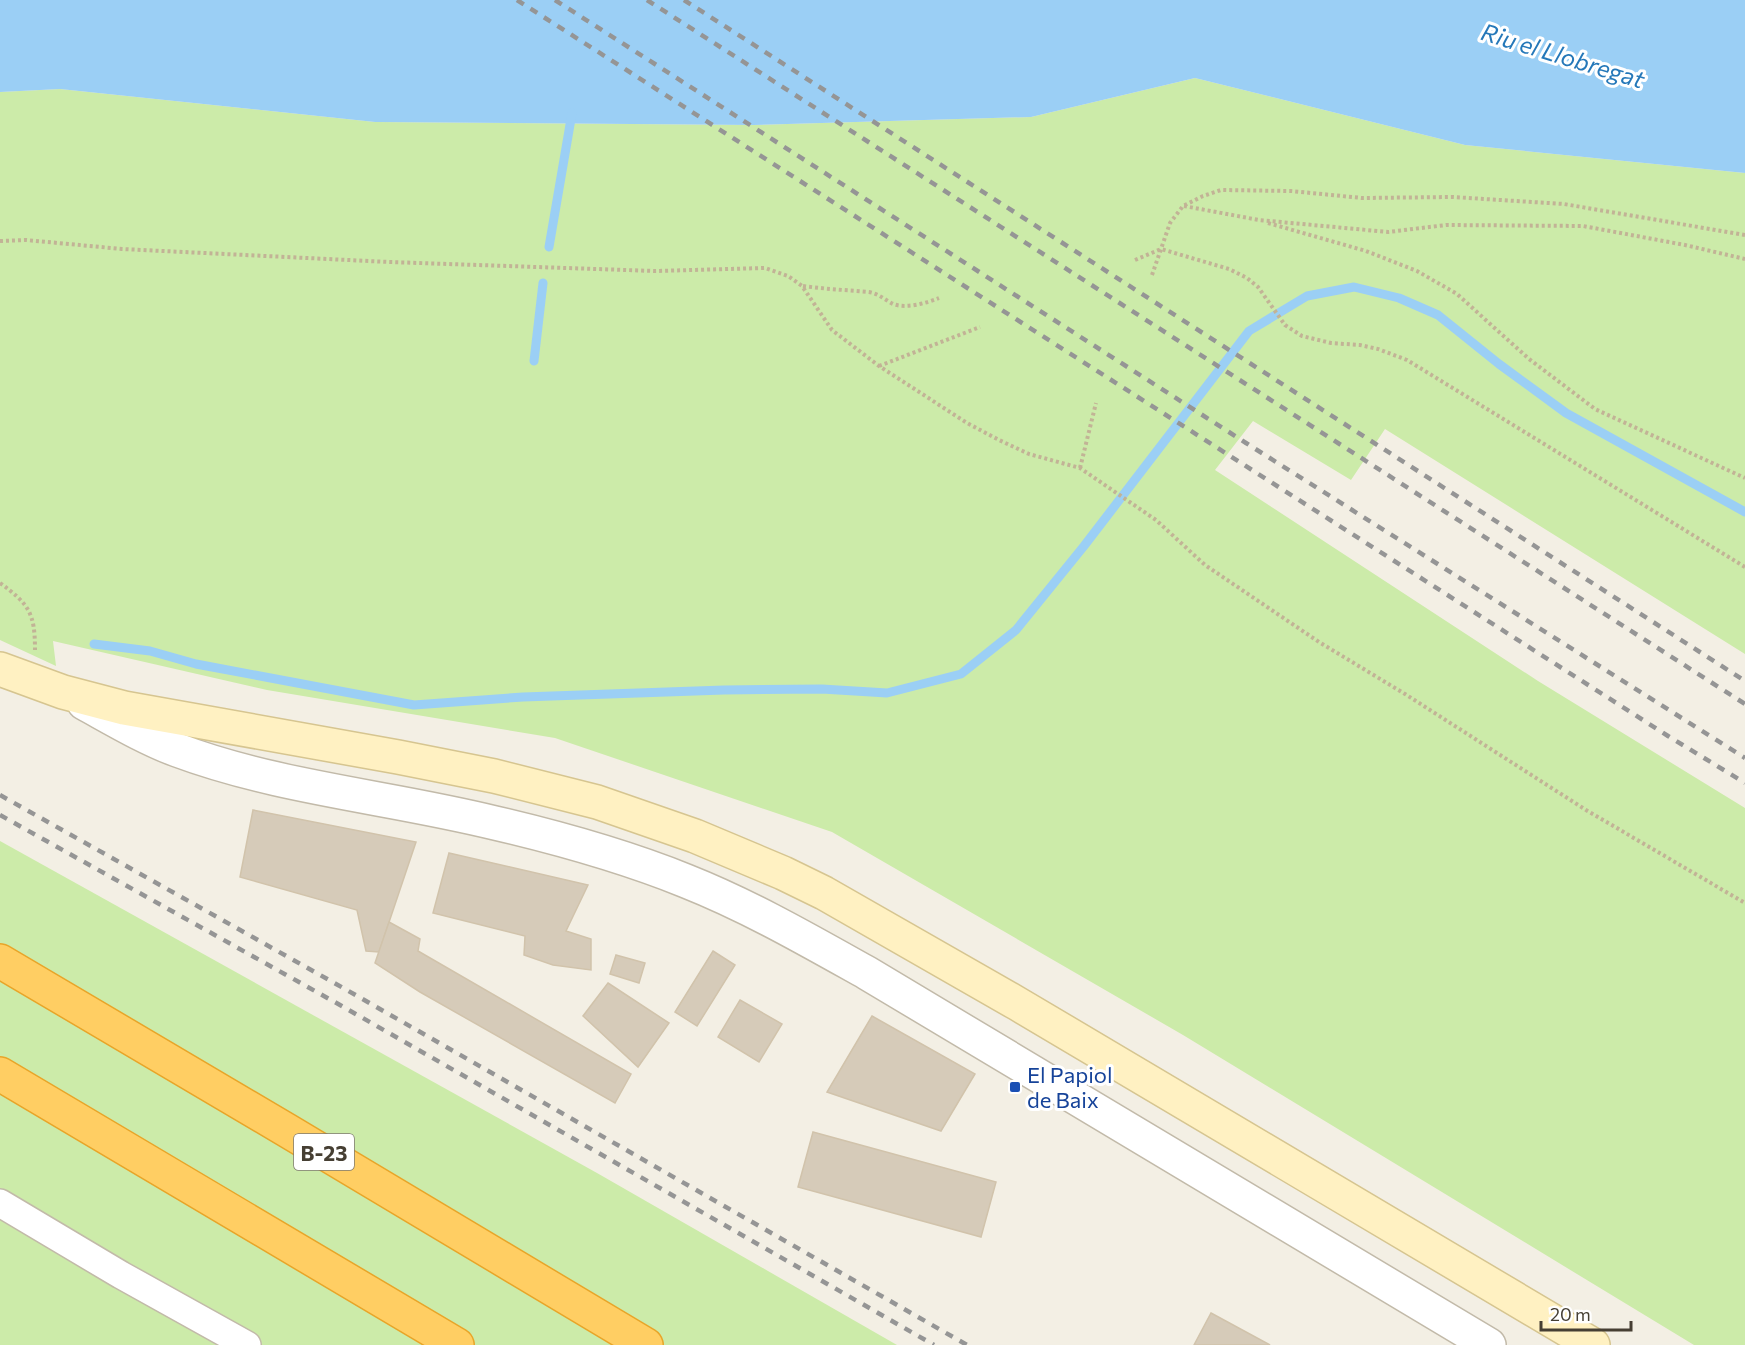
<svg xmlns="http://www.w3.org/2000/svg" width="1745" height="1345" viewBox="0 0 1745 1345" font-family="Commissioner,sans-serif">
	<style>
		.green { fill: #cceba9 }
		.water { fill: #9bcff5 }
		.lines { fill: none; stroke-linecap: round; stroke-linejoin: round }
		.stream { stroke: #9bcff5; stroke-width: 9 }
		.building { fill: #d6cbb9; stroke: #d1c3ab; stroke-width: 1.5 }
		.minor-casing { stroke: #c2baa9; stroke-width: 30 }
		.tertiary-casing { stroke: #c2baa9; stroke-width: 36 }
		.secondary-casing { stroke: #d6c590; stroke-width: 36 }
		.motorway-casing { stroke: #e8a529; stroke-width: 36 }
		.path { stroke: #c2b396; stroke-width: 4; stroke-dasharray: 3 3; stroke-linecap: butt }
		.minor { stroke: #fff; stroke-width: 27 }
		.tertiary { stroke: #fff; stroke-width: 33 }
		.secondary { stroke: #fff1c2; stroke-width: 33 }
		.motorway { stroke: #ffce63; stroke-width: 33 }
		.rail { stroke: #959595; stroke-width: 4.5; stroke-dasharray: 8 8; stroke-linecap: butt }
		.transit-dot { fill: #1a4fb4; stroke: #fff; stroke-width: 2 }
		.labels { text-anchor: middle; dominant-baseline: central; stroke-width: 6; stroke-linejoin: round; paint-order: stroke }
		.shield { fill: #fff; stroke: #7e7970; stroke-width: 1.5 }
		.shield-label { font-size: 21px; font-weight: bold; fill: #463f33 }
		.transit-label { font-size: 22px; fill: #164399; stroke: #fff; text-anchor: start }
		.water-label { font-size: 24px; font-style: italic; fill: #2578b9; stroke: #fff }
	</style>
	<rect width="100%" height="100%" fill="#f3efe4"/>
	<g class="green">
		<path d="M 1195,78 L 1465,145 L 1745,173 L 1745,654 L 1385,429 L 1351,480 L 1253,421 L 1215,470 L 1538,681 L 1745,808 L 1745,1345 L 1694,1345 L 1183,1035 L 832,832 L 555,738 L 267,690 L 53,641 L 56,666 L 0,640 L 0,92 L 60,89 L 375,122 L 753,125 L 1031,117 Z"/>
		<path d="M 0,841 L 597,1173 L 897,1345 L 0,1345 Z"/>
	</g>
	<path class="water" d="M 0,0 L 1745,0 L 1745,173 L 1465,145 L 1195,78 L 1031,117 L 753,125 L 375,122 L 60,89 L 0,92 Z"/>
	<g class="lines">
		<g class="stream">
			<path d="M 549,247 L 572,113"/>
			<path d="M 534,361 L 543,283"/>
			<path d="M 94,644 L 150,651 L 196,664 L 414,705 L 523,697 L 724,690 L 822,689 L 887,693 L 961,674 L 1016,630 L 1084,546 L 1249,331 L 1307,296 L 1354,287 L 1399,298 L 1438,315 L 1499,364 L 1566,413 L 1745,512"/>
		</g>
	</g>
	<g class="building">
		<path d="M 253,810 L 416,842 L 379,952 L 366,951 L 357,910 L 240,877 Z"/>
		<path d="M 449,853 L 588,885 L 566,931 L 591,939 L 591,970 L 553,965 L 524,955 L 525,936 L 433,913 Z"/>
		<path d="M 389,922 L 420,939 L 418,951 L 631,1074 L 615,1103 L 420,992 L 375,963 Z"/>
		<path d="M 713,951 L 735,965 L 697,1026 L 675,1012 Z"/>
		<path d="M 616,955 L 645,963 L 639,983 L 610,974 Z"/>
		<path d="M 608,983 L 669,1023 L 638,1067 L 583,1016 Z"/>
		<path d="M 740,1000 L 782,1024 L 759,1062 L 718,1037 Z"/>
		<path d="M 872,1016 L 975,1074 L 941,1131 L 827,1092 Z"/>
		<path d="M 813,1132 L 996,1182 L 981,1237 L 798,1187 Z"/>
		<path d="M 1211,1313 L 1270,1345 L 1194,1345 Z"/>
	</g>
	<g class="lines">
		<defs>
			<path id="minor" d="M 0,1203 L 121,1275 L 247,1345"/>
			<path id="tertiary" d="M 84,703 C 115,720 145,738 177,750 C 279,788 390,797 495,823 C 559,838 624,856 686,881 C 749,906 808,940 867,973 L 1489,1345"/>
			<path id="secondary" d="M 0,669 L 63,692 L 124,708 L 398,757 L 494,776 L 597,802 L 695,836 L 783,873 L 824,893 L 1018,1004 L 1593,1345"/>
			<g id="motorway">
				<path d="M 0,961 L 288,1131 L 646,1345"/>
				<path d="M 0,1074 L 457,1345"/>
			</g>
		</defs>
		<use href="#minor" class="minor-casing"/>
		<use href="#tertiary" class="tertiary-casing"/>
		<use href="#secondary" class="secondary-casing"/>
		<use href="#motorway" class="motorway-casing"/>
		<g class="path">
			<path d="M 1184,206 L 1259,220 L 1388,232 L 1446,225 L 1583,226 L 1685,245 L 1745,259"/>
			<path d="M 1268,223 L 1366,251 L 1417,271 L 1457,294 L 1529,359 L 1595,409 L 1745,478"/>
			<path d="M 0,241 L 26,240 L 122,249 L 389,262 L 655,271 L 765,268 L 788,276 L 802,286 L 832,330 L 879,366 L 967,423 L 999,440 L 1029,454 L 1080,468 L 1156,520 L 1205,565 L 1319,642 L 1405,694 L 1586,810 L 1745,903"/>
			<path d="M 1135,260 L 1161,249 L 1229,269 L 1247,278 L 1258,287 L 1285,325 L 1302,336 L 1331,343 L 1360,345 L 1378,349 L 1407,360 L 1745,567"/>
			<path d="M 1152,275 L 1170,223 L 1183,206 L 1203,196 L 1221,190 L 1291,191 L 1362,198 L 1453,197 L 1564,204 L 1745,235"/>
			<path d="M 803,286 C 825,289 846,290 868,292 C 878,293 885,300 893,304 C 907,309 926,303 939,298"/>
			<path d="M 879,366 L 980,327"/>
			<path d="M 1080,468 L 1096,403"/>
			<path d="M 0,583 C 29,604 35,613 35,650"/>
		</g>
		<use href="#minor" class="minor"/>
		<use href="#tertiary" class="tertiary"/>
		<use href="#secondary" class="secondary"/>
		<use href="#motorway" class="motorway"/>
		<g class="rail">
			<path d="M 517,0 L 1668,736 L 1745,783"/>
			<path d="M 555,0 L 1246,443 L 1745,758"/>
			<path d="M 647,0 L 1745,704"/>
			<path d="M 684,0 L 1745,681"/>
			<path d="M 0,795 L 345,989 L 967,1345"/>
			<path d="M 0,815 L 340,1005 L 934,1345"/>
		</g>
	</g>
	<rect class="transit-dot" x="1009" y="1081" width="12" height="12" rx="3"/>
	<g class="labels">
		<rect class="shield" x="294" y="1134" width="60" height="36" rx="4.5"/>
		<g class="shield-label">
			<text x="324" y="1152">B-23</text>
		</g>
		<g class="transit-label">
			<text x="1027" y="1074">El Papiol<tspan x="1027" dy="25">de Baix</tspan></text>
		</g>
		<g class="water-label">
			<text transform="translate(1563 55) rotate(17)">Riu el Llobregat</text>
		</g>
	</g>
	<path d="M1541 1321v9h90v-9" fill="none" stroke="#463f33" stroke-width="3"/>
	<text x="1550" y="1321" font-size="18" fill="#463f33" stroke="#ffffff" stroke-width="4.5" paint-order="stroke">20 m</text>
</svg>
